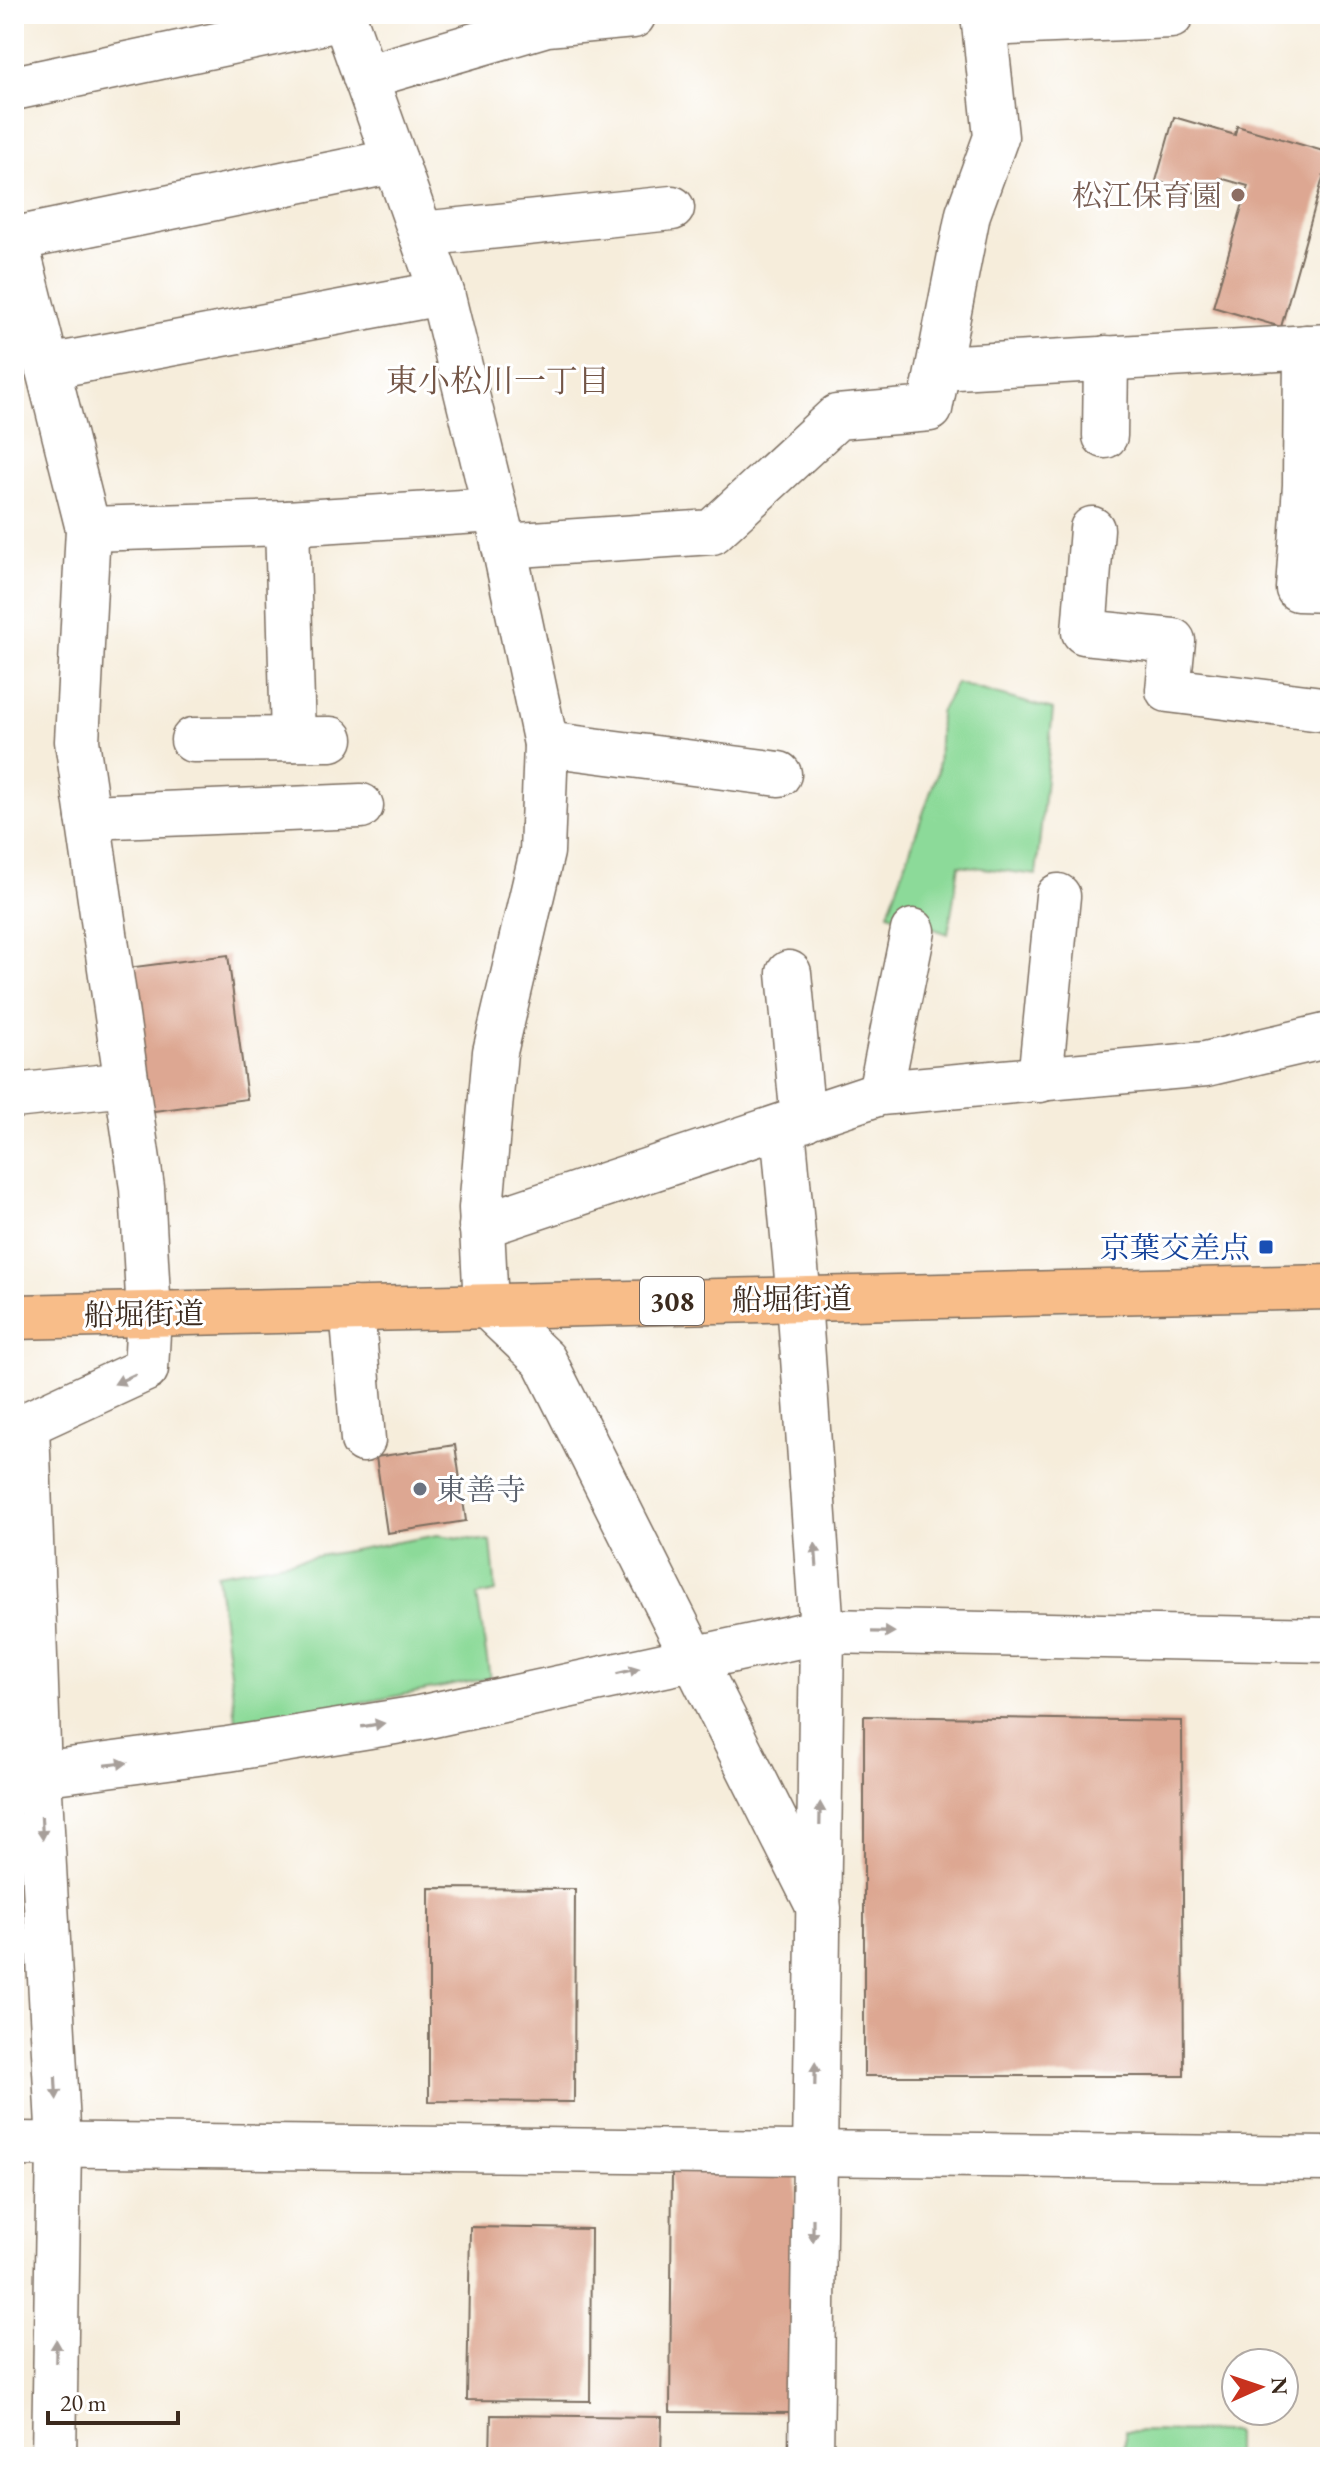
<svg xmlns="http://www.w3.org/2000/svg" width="1344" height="2471" viewBox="0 0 1344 2471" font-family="'EB Garamond','Noto Serif JP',serif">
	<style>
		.green { fill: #8cda99; stroke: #64825c; stroke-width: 2 }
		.building { fill: #dda792 }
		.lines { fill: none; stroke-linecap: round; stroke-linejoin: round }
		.minor-casing { stroke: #7c6e60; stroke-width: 47 }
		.major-casing { stroke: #7c6e60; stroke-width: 47 }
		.minor { stroke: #fff; stroke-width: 44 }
		.major { stroke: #f8bd89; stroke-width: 44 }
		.oneway { fill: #a79f9a }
		.education-dot { fill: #8d6e63; stroke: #fff; stroke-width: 3 }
		.transit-dot { fill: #1a4fb4; stroke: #fff; stroke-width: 3 }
		.worship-dot { fill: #6b7280; stroke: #fff; stroke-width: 3 }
		.labels { text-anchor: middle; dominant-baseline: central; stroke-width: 6; stroke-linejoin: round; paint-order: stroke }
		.shield { fill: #fff; stroke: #766a62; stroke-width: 2 }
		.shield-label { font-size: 28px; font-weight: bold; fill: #3b2a1e }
		.education-label { font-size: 30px; fill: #785e54; stroke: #fff; text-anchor: end }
		.transit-label { font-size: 30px; fill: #164399; stroke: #fff; text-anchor: end }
		.street-label { font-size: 30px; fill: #3b2a1e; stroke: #fff }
		.worship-label { font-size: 30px; fill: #5b616d; stroke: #fff; text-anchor: start }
		.neighbourhood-label { font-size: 32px; fill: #745647; stroke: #fff }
	</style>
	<rect width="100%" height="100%" fill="#fff"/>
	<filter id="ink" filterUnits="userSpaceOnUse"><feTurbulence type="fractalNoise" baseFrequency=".0125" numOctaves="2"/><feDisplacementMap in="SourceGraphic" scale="16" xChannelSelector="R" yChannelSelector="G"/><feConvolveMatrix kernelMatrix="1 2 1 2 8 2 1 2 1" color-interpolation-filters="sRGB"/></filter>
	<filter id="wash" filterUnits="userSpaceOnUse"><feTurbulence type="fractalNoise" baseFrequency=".006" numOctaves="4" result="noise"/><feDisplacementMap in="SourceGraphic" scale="32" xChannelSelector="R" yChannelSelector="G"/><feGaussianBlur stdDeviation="1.8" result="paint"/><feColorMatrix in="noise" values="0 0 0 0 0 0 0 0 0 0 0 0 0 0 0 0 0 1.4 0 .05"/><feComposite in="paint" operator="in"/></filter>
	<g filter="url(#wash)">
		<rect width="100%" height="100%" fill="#f6eddb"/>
		<g class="green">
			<path d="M 956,683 L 1053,710 L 1036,875 L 959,865 L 948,934 L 888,913 L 938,771 L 940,712 Z"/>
			<path d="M 438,1535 L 491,1542 L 496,1592 L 477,1596 L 490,1678 L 237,1727 L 217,1574 Z"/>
			<path d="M 1125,2431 L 1235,2432 L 1235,2457 L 1125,2457 Z"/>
		</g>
		<g id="blocks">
			<g class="building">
				<path d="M 1174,117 L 1235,135 L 1237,126 L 1330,153 L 1281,327 L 1213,307 L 1248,186 L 1220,178 L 1214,198 L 1156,181 Z"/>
				<path d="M 228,955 L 247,1099 L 139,1113 L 119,969 Z"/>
				<path d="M 455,1445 L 466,1521 L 387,1533 L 376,1457 Z"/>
				<path d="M 864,1716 L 1182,1721 L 1184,2076 L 864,2076 Z"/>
				<path d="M 429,1888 L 575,1889 L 574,2102 L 429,2101 Z"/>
				<path d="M 672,2168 L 796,2169 L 794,2413 L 670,2412 Z"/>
				<path d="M 470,2227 L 591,2229 L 590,2401 L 467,2400 Z"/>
				<path d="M 491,2415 L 662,2417 L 661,2457 L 490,2457 Z"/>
			</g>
		</g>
	</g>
	<g filter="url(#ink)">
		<use href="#blocks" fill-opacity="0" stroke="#7c6e60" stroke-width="2"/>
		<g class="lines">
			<defs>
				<g id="minor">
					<path d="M 343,14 L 442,293 L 504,546 L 546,744 L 542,852 L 495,1052 L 481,1208 L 486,1305 L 544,1360 L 819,1908"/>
					<path d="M 986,24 L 1171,16"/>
					<path d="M 365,77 L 547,24 L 633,16"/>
					<path d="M 14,88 L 344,18"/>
					<path d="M 421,234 L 672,208"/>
					<path d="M 14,235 L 88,529 L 77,741 L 142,1188 L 149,1315 L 146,1369 L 27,1424 L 39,1774 L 59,2145 L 54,2457"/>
					<path d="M 15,239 L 395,161"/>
					<path d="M 1306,347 L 1305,485 L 1298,589 L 1330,590"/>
					<path d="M 47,367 L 442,293"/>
					<path d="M 939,368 L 1330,346"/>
					<path d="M 1105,436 L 1106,358"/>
					<path d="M 287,523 L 293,739"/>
					<path d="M 88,529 L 287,523 L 495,510"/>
					<path d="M 1092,529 L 1084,632 L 1173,641 L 1168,690 L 1330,710"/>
					<path d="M 504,546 L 712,532 L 837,417 L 930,409 L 968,214 L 996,137 L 983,14"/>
					<path d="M 193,740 L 331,739"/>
					<path d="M 546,744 L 779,774"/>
					<path d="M 88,817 L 361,806"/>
					<path d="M 789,973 L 803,1120"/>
					<path d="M 1040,1080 L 1058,896"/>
					<path d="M 880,1093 L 913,931"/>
					<path d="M 14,1096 L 127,1084"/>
					<path d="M 783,1128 L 799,1300 L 822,1631 L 811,2457"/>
					<path d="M 481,1226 L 880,1093 L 1206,1064 L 1330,1035"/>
					<path d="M 352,1309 L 363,1440"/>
					<path d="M 39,1774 L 228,1749 L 419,1718 L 822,1631 L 1330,1640"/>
					<path d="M 14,2144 L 1330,2159"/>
				</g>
				<path id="major" d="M 14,1317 L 1330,1287"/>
			</defs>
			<use href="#minor" class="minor-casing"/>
			<use href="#major" class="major-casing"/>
			<use href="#minor" class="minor"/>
			<use href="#major" class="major"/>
		</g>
		<defs><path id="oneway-solid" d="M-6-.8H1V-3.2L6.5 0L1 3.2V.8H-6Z" transform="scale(2)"/></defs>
		<g class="oneway">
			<use href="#oneway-solid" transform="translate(125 1379) rotate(155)"/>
			<use href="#oneway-solid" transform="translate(816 1555) rotate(-94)"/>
			<use href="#oneway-solid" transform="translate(883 1632) rotate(1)"/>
			<use href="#oneway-solid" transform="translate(628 1671) rotate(-13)"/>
			<use href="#oneway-solid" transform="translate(373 1725) rotate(-9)"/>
			<use href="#oneway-solid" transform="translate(116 1764) rotate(-7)"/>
			<use href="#oneway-solid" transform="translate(820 1814) rotate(-89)"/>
			<use href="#oneway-solid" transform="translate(42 1828) rotate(87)"/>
			<use href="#oneway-solid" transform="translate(815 2074) rotate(-89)"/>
			<use href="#oneway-solid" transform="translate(56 2088) rotate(87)"/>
			<use href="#oneway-solid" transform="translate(813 2230) rotate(90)"/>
			<use href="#oneway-solid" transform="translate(56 2351) rotate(-89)"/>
		</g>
	</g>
	<circle class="education-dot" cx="1238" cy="195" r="8"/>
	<rect class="transit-dot" x="1258" y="1239" width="16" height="16" rx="4"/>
	<circle class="worship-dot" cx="420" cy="1489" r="8"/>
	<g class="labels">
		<rect class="shield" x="640" y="1277" width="64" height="48" rx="6"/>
		<g class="shield-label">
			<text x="672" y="1301">308</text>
		</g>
		<g class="education-label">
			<text x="1222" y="195">松江保育園</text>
		</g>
		<g class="transit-label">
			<text x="1250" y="1247">京葉交差点</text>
		</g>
		<g class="street-label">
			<text transform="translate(792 1299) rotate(-1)">船堀街道</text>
			<text transform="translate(144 1314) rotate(-1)">船堀街道</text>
		</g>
		<g class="worship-label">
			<text x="436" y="1489">東善寺</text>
		</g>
		<g class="neighbourhood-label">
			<text x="498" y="381">東小松川一丁目</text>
		</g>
	</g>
	<rect width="1344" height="2471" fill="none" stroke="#fff" stroke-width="48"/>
	<g transform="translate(1260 2387) rotate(87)"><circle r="38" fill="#ffffff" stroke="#b1aaa5" stroke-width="2"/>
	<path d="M0-6L14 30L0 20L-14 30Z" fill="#c8321e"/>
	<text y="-12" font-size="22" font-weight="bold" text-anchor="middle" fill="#3b2a1e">N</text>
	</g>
	<path d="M48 2411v12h130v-12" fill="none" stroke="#3b2a1e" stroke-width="4"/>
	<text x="60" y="2411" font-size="24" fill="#3b2a1e" stroke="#ffffff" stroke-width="6" paint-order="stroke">20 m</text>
</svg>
